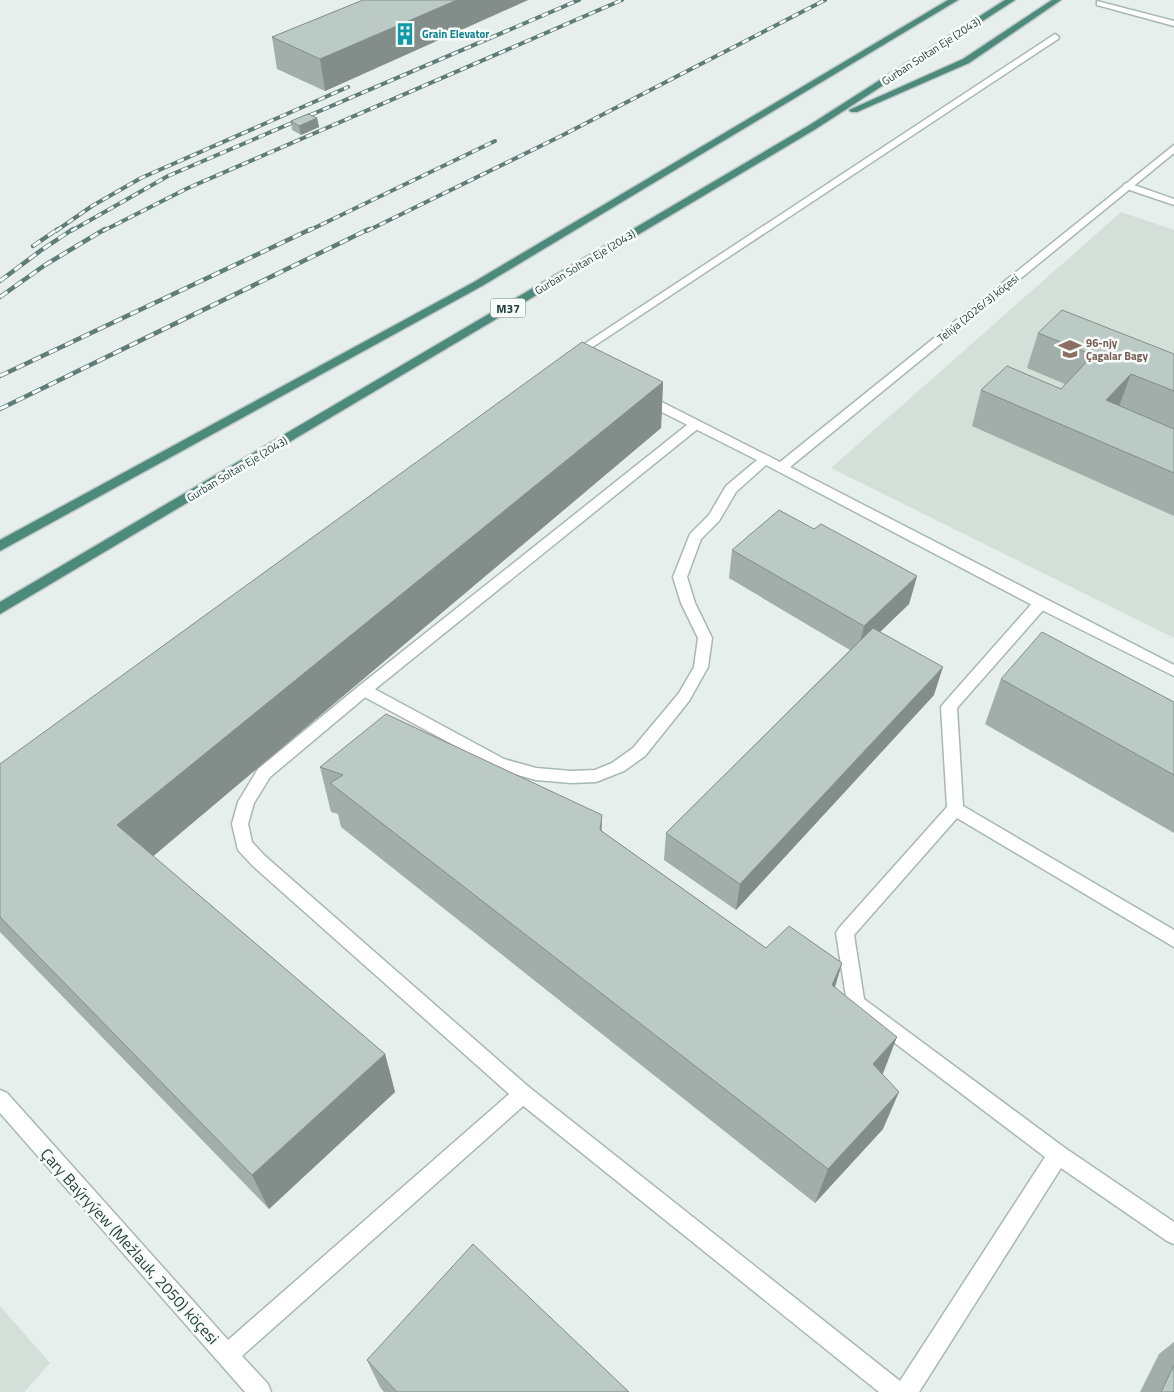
<svg xmlns="http://www.w3.org/2000/svg" width="1174" height="1392" viewBox="0 0 1174 1392" font-family="'Titillium Web',sans-serif">
	<style>
		.built { fill: #d4dfda }
		.lines { fill: none; stroke-linecap: round; stroke-linejoin: round }
		.service-casing { stroke: #a8b8b2; stroke-width: 3 }
		.minor-casing { stroke: #a8b8b2; stroke-width: 3 }
		.trunk-casing { stroke: #c2cac8; stroke-width: 3 }
		.service { fill: #fff; fill-rule: evenodd }
		.minor { fill: #fff; fill-rule: evenodd }
		.trunk { fill: #4c8a7c; fill-rule: evenodd }
		.rail-far1-casing { stroke: #5f7d75; stroke-width: 4 }
		.rail-casing { stroke: #5f7d75; stroke-width: 4.5 }
		.rail-far1 { stroke: #f7fbf9; stroke-width: 2.5; stroke-dasharray: 7; stroke-linecap: butt }
		.rail { stroke: #f7fbf9; stroke-width: 3; stroke-dasharray: 9; stroke-linecap: butt }
		.wall { fill: #a1aea9 }
		.shaded-wall { fill: #838d89 }
		.building { fill: #bbcac4; stroke: #838d89 }
		.labels { text-anchor: middle; dominant-baseline: central; stroke-width: 5; stroke-linejoin: round; paint-order: stroke }
		.far-culture-label { font-size: 11px; font-weight: bold; fill: #0d838f; stroke: #f7fbf9; text-anchor: start }
		.far-street-label { font-size: 11px; fill: #24423a; stroke: #f7fbf9 }
		.far-education-label { font-size: 11px; font-weight: bold; fill: #785e54; stroke: #f7fbf9; text-anchor: start }
		.shield { fill: #f7fbf9; stroke: #637a73; stroke-width: 1 }
		.shield-label { font-size: 12px; font-weight: bold; fill: #24423a }
		.near-street-label { font-size: 16px; fill: #24423a; stroke: #f7fbf9 }
	</style>
	<rect width="100%" height="100%" fill="#e6efeb"/>
	<g class="built">
		<path d="M 1121,212 L 1174,230 L 1174,638 L 831,468 Z"/>
		<path d="M 0,1306 L 50,1363 L 24,1392 L 0,1392 Z"/>
	</g>
	<g class="lines">
		<defs>
			<g id="service">
				<path d="M 1097,1 L 1174,21 L 1174,26 L 1097,5 Z"/>
				<path d="M 1055,34 L 1059,37 L 1058,39 L 576,358 L 572,359 L 566,356 Z"/>
				<path d="M 1128,183 L 1174,199 L 1174,205 L 1124,188 L 1124,184 Z"/>
				<path d="M 696,420 L 702,424 L 700,427 L 369,694 L 270,777 L 254,803 L 248,824 L 252,842 L 265,856 L 530,1088 L 900,1381 L 1045,1157 L 850,1009 L 847,1003 L 836,933 L 839,928 L 947,807 L 941,707 L 944,703 L 1035,600 L 1045,600 L 1047,604 L 1045,608 L 957,708 L 963,806 L 1174,930 L 1174,947 L 957,818 L 854,935 L 864,999 L 1065,1148 L 1174,1222 L 1174,1244 L 1167,1241 L 1061,1168 L 919,1392 L 879,1392 L 516,1100 L 253,866 L 238,850 L 232,824 L 238,802 L 258,769 L 359,686 L 692,421 Z"/>
			</g>
			<g id="minor">
				<path d="M 1174,145 L 1174,153 L 790,467 L 1174,665 L 1174,676 L 1036,607 L 766,465 L 736,492 L 719,521 L 701,539 L 687,577 L 695,603 L 712,638 L 708,667 L 689,701 L 645,756 L 624,771 L 596,782 L 571,783 L 536,780 L 500,770 L 359,694 L 357,690 L 359,686 L 364,684 L 369,686 L 504,759 L 536,768 L 571,771 L 595,770 L 612,763 L 633,748 L 679,693 L 694,667 L 698,638 L 681,603 L 673,577 L 690,534 L 709,515 L 726,486 L 757,460 L 640,401 L 638,398 L 640,395 L 648,395 L 780,462 Z"/>
				<path d="M 523,1085 L 530,1088 L 532,1094 L 530,1100 L 242,1356 L 268,1384 L 271,1392 L 245,1392 L 0,1113 L 0,1090 L 7,1093 L 228,1340 L 516,1088 Z"/>
			</g>
			<g id="trunk">
				<path d="M 948,0 L 958,0 L 482,286 L 0,551 L 0,540 L 474,282 Z"/>
				<path d="M 1005,0 L 1015,0 L 814,130 L 0,614 L 0,602 L 808,126 Z"/>
				<path d="M 1052,0 L 1061,0 L 969,63 L 857,112 L 851,112 L 849,110 L 963,59 Z"/>
			</g>
		</defs>
		<use href="#service" class="service-casing"/>
		<use href="#minor" class="minor-casing"/>
		<use href="#trunk" class="trunk-casing"/>
		<use href="#service" class="service"/>
		<use href="#minor" class="minor"/>
		<use href="#trunk" class="trunk"/>
		<defs>
			<g id="rail-far1">
				<path d="M 56,231 L 92,206 L 141,178 L 348,87"/>
				<path d="M 71,231 L 168,176 L 579,0"/>
				<path d="M 103,231 L 188,188 L 622,0"/>
				<path d="M 308,231 L 495,141"/>
				<path d="M 367,231 L 563,135 L 825,0"/>
			</g>
			<g id="rail">
				<path d="M 33,246 L 58,229"/>
				<path d="M 0,281 L 40,251 L 73,229"/>
				<path d="M 0,297 L 45,265 L 105,229"/>
				<path d="M 0,376 L 311,229"/>
				<path d="M 0,409 L 369,229"/>
			</g>
		</defs>
		<use href="#rail-far1" class="rail-far1-casing"/>
		<use href="#rail" class="rail-casing"/>
		<use href="#rail-far1" class="rail-far1"/>
		<use href="#rail" class="rail"/>
	</g>
	<g class="wall">
		<path d="M 363,0 L 528,0 L 325,91 L 277,69 L 272,37 Z"/>
		<path d="M 317,118 L 319,127 L 301,135 L 292,130 L 291,121 Z"/>
		<path d="M 1038,333 L 1174,354 L 1174,516 L 972,426 L 981,390 L 1061,389 L 1065,384 L 1027,368 Z"/>
		<path d="M 663,382 L 661,428 L 153,856 L 385,1054 L 395,1092 L 269,1209 L 0,932 L 0,764 Z"/>
		<path d="M 814,529 L 917,576 L 909,604 L 880,632 L 934,695 L 736,910 L 664,860 L 666,833 L 850,650 L 729,578 L 732,550 Z"/>
		<path d="M 1001,679 L 1174,702 L 1174,833 L 985,724 Z"/>
		<path d="M 320,767 L 602,831 L 766,948 L 842,963 L 835,987 L 883,1075 L 883,1129 L 815,1203 L 341,827 L 338,814 L 331,812 Z"/>
		<path d="M 1174,1342 L 1174,1392 L 1140,1392 L 1159,1354 Z"/>
		<path d="M 367,1360 L 629,1392 L 384,1392 L 380,1387 Z"/>
	</g>
	<g class="shaded-wall">
		<path d="M 457,0 L 528,0 L 325,91 L 320,59 Z"/>
		<path d="M 317,118 L 319,127 L 301,135 L 299,126 Z"/>
		<path d="M 1131,374 L 1118,409 L 1106,400 Z"/>
		<path d="M 663,382 L 661,428 L 138,869 L 117,825 Z"/>
		<path d="M 917,576 L 909,604 L 857,654 L 864,626 Z"/>
		<path d="M 943,667 L 934,695 L 736,910 L 740,884 Z"/>
		<path d="M 602,815 L 601,858 L 600,830 Z"/>
		<path d="M 842,963 L 830,1004 L 832,985 Z"/>
		<path d="M 897,1037 L 882,1076 L 873,1064 Z"/>
		<path d="M 385,1054 L 395,1092 L 269,1209 L 252,1175 Z"/>
		<path d="M 899,1092 L 883,1129 L 815,1203 L 828,1169 Z"/>
	</g>
	<g class="building">
		<path d="M 363,0 L 457,0 L 320,59 L 272,37 Z"/>
		<path d="M 308,114 L 317,118 L 299,126 L 291,121 Z"/>
		<path d="M 1062,310 L 1174,354 L 1174,391 L 1131,374 L 1106,400 L 1174,429 L 1174,473 L 981,390 L 1007,366 L 1061,389 L 1093,355 L 1038,333 Z"/>
		<path d="M 582,342 L 663,382 L 117,825 L 385,1054 L 252,1175 L 0,917 L 0,764 Z"/>
		<path d="M 779,510 L 814,529 L 821,524 L 917,576 L 864,626 L 732,550 Z"/>
		<path d="M 873,628 L 943,667 L 740,884 L 666,833 Z"/>
		<path d="M 1042,632 L 1174,702 L 1174,775 L 1001,679 Z"/>
		<path d="M 386,714 L 602,815 L 600,830 L 766,948 L 789,926 L 842,963 L 832,985 L 897,1037 L 873,1064 L 899,1092 L 828,1169 L 330,783 L 343,775 L 320,767 Z"/>
		<path d="M 473,1244 L 629,1392 L 397,1392 L 367,1360 Z"/>
		<path d="M 1174,1365 L 1174,1392 L 1161,1392 Z"/>
	</g>
	<defs>
		<symbol id="building-bare" viewBox="-9 -9 18 18"><path d="M-4-6H4V6H1V3H-1V6H-4ZM-2.5-4.3h1.7v1.8h-1.7ZM.8-4.3h1.7v1.8H.8ZM-2.5-1h1.7V.8h-1.7ZM.8-1h1.7V.8H.8Z" fill="#0f9aa8" stroke="#f7fbf9" stroke-width="2.5" paint-order="stroke"/></symbol>
		<symbol id="school-bare" viewBox="-9 -9 18 18"><path d="M0-5L7-2L0 1L-7-2ZM-4 1L0 2.5L4 1V4Q0 6-4 4Z" fill="#8d6e63" stroke="#f7fbf9" stroke-width="2.5" paint-order="stroke"/></symbol>
	</defs>
	<g fill-rule="evenodd">
		<use href="#building-bare" x="389" y="18" width="32" height="32"/>
		<use href="#school-bare" x="1054" y="333" width="32" height="32"/>
	</g>
	<g class="labels">
		<g class="far-culture-label">
			<text x="422" y="34">Grain Elevator</text>
		</g>
		<g class="far-street-label">
			<text transform="translate(931 51) rotate(-33)">Gurban Soltan Eje (2043)</text>
			<text transform="translate(585 262) rotate(-31)">Gurban Soltan Eje (2043)</text>
			<text transform="translate(978 308) rotate(-39)">Teliýa (2026/3) köçesi</text>
			<text transform="translate(237 469) rotate(-31)">Gurban Soltan Eje (2043)</text>
		</g>
		<g class="far-education-label">
			<text x="1086" y="343">96-njy<tspan x="1086" dy="13">Çagalar Bagy</tspan></text>
		</g>
		<rect class="shield" x="490.5" y="298.5" width="35" height="19" rx="4"/>
		<g class="shield-label">
			<text x="508" y="308">M37</text>
		</g>
		<g class="near-street-label">
			<text transform="translate(130 1246) rotate(48)">Çary Baýryýew (Mežlauk, 2050) köçesi</text>
		</g>
	</g>
</svg>
